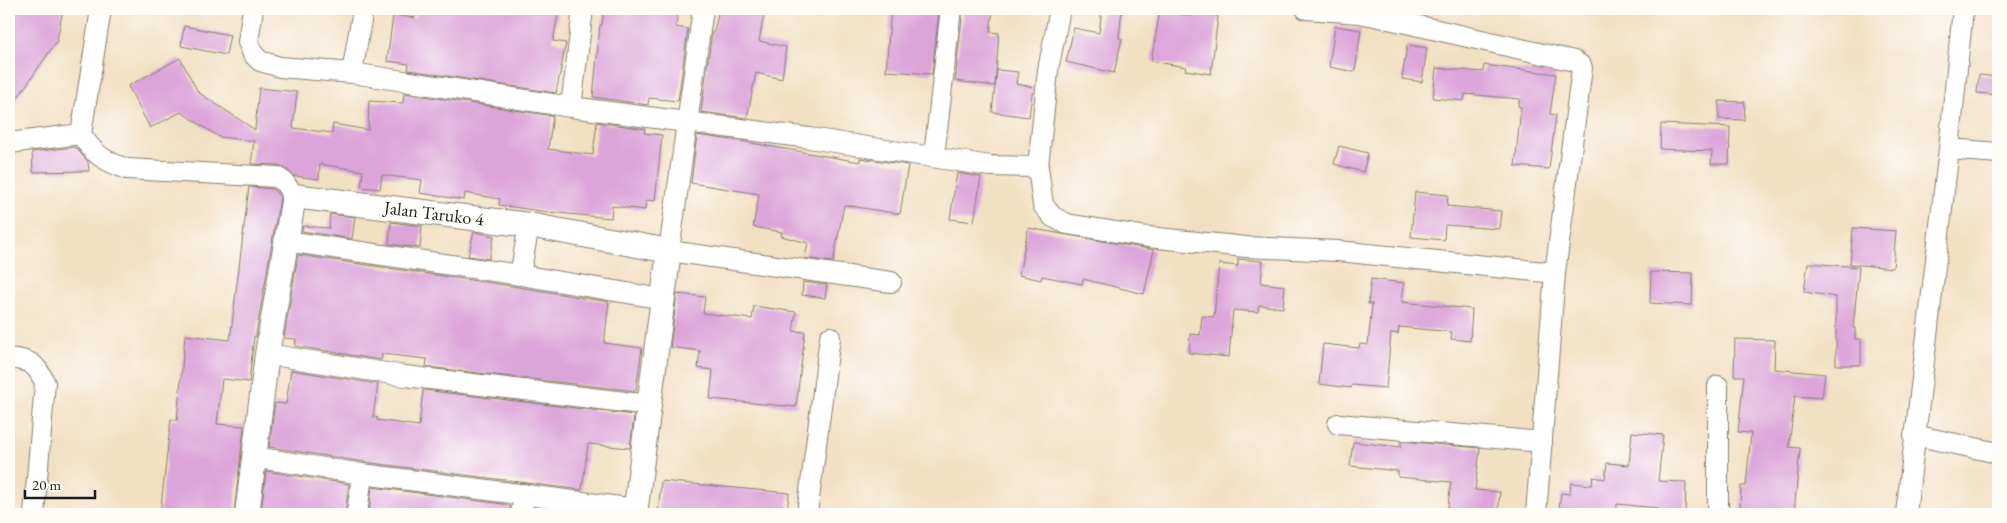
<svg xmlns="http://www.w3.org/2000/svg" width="2007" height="523" viewBox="0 0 2007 523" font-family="'EB Garamond',serif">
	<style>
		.building { fill: #dca5da }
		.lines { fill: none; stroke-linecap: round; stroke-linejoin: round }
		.minor-casing { stroke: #877e6f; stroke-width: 22 }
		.tertiary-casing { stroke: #877e6f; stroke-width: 26 }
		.minor { stroke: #fff; stroke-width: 20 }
		.tertiary { stroke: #fff; stroke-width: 24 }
		.labels { text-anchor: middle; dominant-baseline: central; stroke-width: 5; stroke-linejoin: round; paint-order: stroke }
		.street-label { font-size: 18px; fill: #1c1c1c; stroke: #fdfcf7 }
	</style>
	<rect width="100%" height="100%" fill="#fdfcf7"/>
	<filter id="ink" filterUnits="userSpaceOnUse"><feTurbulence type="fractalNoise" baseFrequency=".02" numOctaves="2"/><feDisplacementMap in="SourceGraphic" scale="10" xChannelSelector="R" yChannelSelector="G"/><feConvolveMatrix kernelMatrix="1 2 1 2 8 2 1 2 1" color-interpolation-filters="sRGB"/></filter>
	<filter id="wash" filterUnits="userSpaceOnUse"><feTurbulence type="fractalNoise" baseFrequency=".0096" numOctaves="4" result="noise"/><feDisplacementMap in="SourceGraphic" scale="20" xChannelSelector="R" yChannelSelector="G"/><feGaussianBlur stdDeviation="1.12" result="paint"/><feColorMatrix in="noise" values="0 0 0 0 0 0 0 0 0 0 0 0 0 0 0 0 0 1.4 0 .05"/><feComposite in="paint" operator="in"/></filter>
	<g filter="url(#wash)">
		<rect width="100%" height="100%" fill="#f2e0c2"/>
		<g id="blocks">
			<g class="building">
				<path d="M 9,9 L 63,9 L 57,41 L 9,110 Z"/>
				<path d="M 416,9 L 559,9 L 553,41 L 566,43 L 556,93 L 408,70 L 409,64 L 387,61 L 393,15 L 415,18 Z"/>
				<path d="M 604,9 L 678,9 L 676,27 L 688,29 L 678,101 L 649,98 L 648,105 L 593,97 L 600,25 L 602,25 Z"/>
				<path d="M 719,9 L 765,9 L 759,41 L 786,47 L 782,79 L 756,73 L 747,118 L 701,112 L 712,32 L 714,32 Z"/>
				<path d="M 891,9 L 939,9 L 932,74 L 886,71 Z"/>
				<path d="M 963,9 L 993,9 L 990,32 L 999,33 L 995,86 L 955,81 Z"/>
				<path d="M 1102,9 L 1122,9 L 1119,38 L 1122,39 L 1114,73 L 1066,62 L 1074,28 L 1099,33 Z"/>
				<path d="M 1160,11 L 1192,16 L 1193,13 L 1218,16 L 1211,74 L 1185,70 L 1186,67 L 1151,61 Z"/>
				<path d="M 184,26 L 230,35 L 226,55 L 181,46 Z"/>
				<path d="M 1335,26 L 1361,30 L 1355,72 L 1329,67 Z"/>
				<path d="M 1407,45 L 1427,48 L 1422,82 L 1402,79 Z"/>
				<path d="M 180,58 L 198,92 L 255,130 L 259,88 L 297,92 L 293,128 L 332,133 L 333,124 L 368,130 L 369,101 L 403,103 L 404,93 L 553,116 L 548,149 L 593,155 L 597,122 L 645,129 L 644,133 L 662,135 L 655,201 L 646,200 L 645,210 L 612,206 L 611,218 L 547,212 L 499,205 L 500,199 L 465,193 L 464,200 L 420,193 L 422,180 L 382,175 L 380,189 L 361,187 L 363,171 L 320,164 L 319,179 L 294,176 L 284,167 L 278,165 L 251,164 L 254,141 L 219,137 L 181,112 L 150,128 L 128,86 Z"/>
				<path d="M 1484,65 L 1556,74 L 1550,114 L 1556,115 L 1549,169 L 1515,166 L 1521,107 L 1518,106 L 1520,99 L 1465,94 L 1464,101 L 1433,98 L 1436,68 L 1483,72 Z"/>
				<path d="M 997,70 L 1018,72 L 1016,84 L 1033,87 L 1029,117 L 992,112 Z"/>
				<path d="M 1979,75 L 1998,77 L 1998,95 L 1977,93 Z"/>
				<path d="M 1719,101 L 1745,102 L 1744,120 L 1719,119 Z"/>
				<path d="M 1661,124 L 1730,127 L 1729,164 L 1711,164 L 1712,151 L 1660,149 Z"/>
				<path d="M 697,135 L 745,142 L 860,162 L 860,158 L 908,165 L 900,214 L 844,205 L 833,262 L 805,258 L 808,243 L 781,236 L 782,232 L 753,227 L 759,194 L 691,183 Z"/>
				<path d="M 1339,146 L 1368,153 L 1363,172 L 1334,164 Z"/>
				<path d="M 75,147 L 88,162 L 89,171 L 33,172 L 32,152 Z"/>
				<path d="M 957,173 L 981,177 L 974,222 L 950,219 Z"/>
				<path d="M 249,187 L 273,189 L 280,197 L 256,334 L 256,337 L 254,336 L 249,382 L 222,379 L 217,424 L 244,426 L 234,514 L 160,514 L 171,419 L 177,420 L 185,335 L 230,340 Z"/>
				<path d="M 1415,192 L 1448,195 L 1447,206 L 1501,211 L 1499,229 L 1445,225 L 1444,240 L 1411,237 Z"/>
				<path d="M 330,214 L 355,217 L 352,239 L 302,231 L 303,226 L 329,228 Z"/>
				<path d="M 391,222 L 422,226 L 420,248 L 389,244 Z"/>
				<path d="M 1028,228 L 1154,250 L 1144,294 L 1083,279 L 1082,284 L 1042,276 L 1041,280 L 1019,275 Z"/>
				<path d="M 1853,228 L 1896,231 L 1893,268 L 1850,264 Z"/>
				<path d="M 474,232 L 494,236 L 489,259 L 468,256 Z"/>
				<path d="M 298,255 L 518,287 L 609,302 L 604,343 L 642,348 L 636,391 L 426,367 L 427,359 L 382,354 L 381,360 L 295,346 L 296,339 L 284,338 Z"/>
				<path d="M 1238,259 L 1263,261 L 1261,283 L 1285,286 L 1283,308 L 1259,305 L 1258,312 L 1233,310 L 1229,357 L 1189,353 L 1190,334 L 1200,335 L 1202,316 L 1214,317 L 1219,264 L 1238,266 Z"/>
				<path d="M 1808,263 L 1859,267 L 1853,328 L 1855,328 L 1855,339 L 1861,339 L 1861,365 L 1836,365 L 1836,297 L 1804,292 Z"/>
				<path d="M 1651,272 L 1693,273 L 1692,305 L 1650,303 Z"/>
				<path d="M 1371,279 L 1404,283 L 1402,302 L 1472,309 L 1470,341 L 1451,339 L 1452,332 L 1399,327 L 1398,334 L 1391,333 L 1386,388 L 1352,385 L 1351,388 L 1319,384 L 1323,344 L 1359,348 L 1360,344 L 1368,345 L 1372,304 L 1368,304 Z"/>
				<path d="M 803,282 L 827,285 L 825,298 L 802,295 Z"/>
				<path d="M 677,294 L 705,297 L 703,313 L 752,319 L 754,306 L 796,312 L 793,331 L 805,332 L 796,407 L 710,399 L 713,370 L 698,368 L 700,351 L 670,347 Z"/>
				<path d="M 1735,339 L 1775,340 L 1774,369 L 1825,374 L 1822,398 L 1795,396 L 1789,447 L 1800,448 L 1794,514 L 1740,514 L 1741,486 L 1746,486 L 1751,433 L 1738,432 L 1744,376 L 1734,376 Z"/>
				<path d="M 291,370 L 378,384 L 373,417 L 377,417 L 377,420 L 419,426 L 423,390 L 634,415 L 630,448 L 588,444 L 582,490 L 364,462 L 269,447 L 275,403 L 286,404 Z"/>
				<path d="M 1632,432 L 1663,435 L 1658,481 L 1686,482 L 1685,514 L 1657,514 L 1657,508 L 1617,504 L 1616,514 L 1558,514 L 1561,493 L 1570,494 L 1571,483 L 1592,485 L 1593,477 L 1605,479 L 1607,463 L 1629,465 Z"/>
				<path d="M 1401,441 L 1480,448 L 1475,490 L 1500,492 L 1498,514 L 1447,514 L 1451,482 L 1398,477 L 1398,471 L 1350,466 L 1353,442 L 1401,447 Z"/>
				<path d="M 266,471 L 349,484 L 345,514 L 261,514 Z"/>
				<path d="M 661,481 L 789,493 L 787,514 L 658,513 Z"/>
				<path d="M 372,487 L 510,505 L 509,514 L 369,514 Z"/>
				<path d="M 534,508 L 579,514 L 533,514 Z"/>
			</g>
		</g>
	</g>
	<g filter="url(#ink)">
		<use href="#blocks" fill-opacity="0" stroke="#877e6f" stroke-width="1"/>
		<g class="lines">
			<defs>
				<g id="minor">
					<path d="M 101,9 L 81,134 C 93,154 104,161 127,169 L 277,177 L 284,182 L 294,196"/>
					<path d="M 253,9 L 248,42 L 253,54 L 260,61 L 280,67 L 352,73 L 571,107 L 809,138 L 990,166 L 1038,167"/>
					<path d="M 703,9 L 669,251 L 891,282"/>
					<path d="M 1060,9 L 1048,70 L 1038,167 L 1043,205 L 1053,217 L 1067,224 L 1148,237 L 1246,247 L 1338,251 L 1555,273"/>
					<path d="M 1306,9 L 1359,13 L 1384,18 L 1574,61 L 1580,65 L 1582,68 L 1555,273 L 1536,514"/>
					<path d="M 352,73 L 363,9"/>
					<path d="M 571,107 L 583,9"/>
					<path d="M 9,143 L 81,134"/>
					<path d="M 1949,149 L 1998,153"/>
					<path d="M 934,156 L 951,9"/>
					<path d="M 529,225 L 520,275 L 663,299"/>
					<path d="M 286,241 L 520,275"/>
					<path d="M 267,354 L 405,376 L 650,405"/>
					<path d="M 9,358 C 30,360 36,363 45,383 L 34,514"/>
					<path d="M 1338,424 L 1542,442"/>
					<path d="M 1914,435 L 1998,453"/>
					<path d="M 254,457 L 362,474 L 636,509"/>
					<path d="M 357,514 L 362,474"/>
					<path d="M 521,514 L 524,494"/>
					<path d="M 807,514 L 830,337"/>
					<path d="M 1718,514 L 1718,386"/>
					<path d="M 1906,514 L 1949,149 L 1963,9"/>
				</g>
				<path id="tertiary" d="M 247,514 L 267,354 L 294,196 L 529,225 L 669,251 L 635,514"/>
			</defs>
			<use href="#minor" class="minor-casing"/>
			<use href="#tertiary" class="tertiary-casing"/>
			<use href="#minor" class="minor"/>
			<use href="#tertiary" class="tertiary"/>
		</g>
	</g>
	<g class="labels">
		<g class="street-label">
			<text transform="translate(434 213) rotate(7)">Jalan Taruko 4</text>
		</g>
	</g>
	<rect width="2007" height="523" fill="none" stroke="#fdfcf7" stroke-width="30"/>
	<path d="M25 490v8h70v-8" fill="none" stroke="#1c1c1c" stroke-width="2.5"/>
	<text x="32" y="490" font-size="15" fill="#1c1c1c" stroke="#fdfcf7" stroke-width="4" paint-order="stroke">20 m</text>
</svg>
